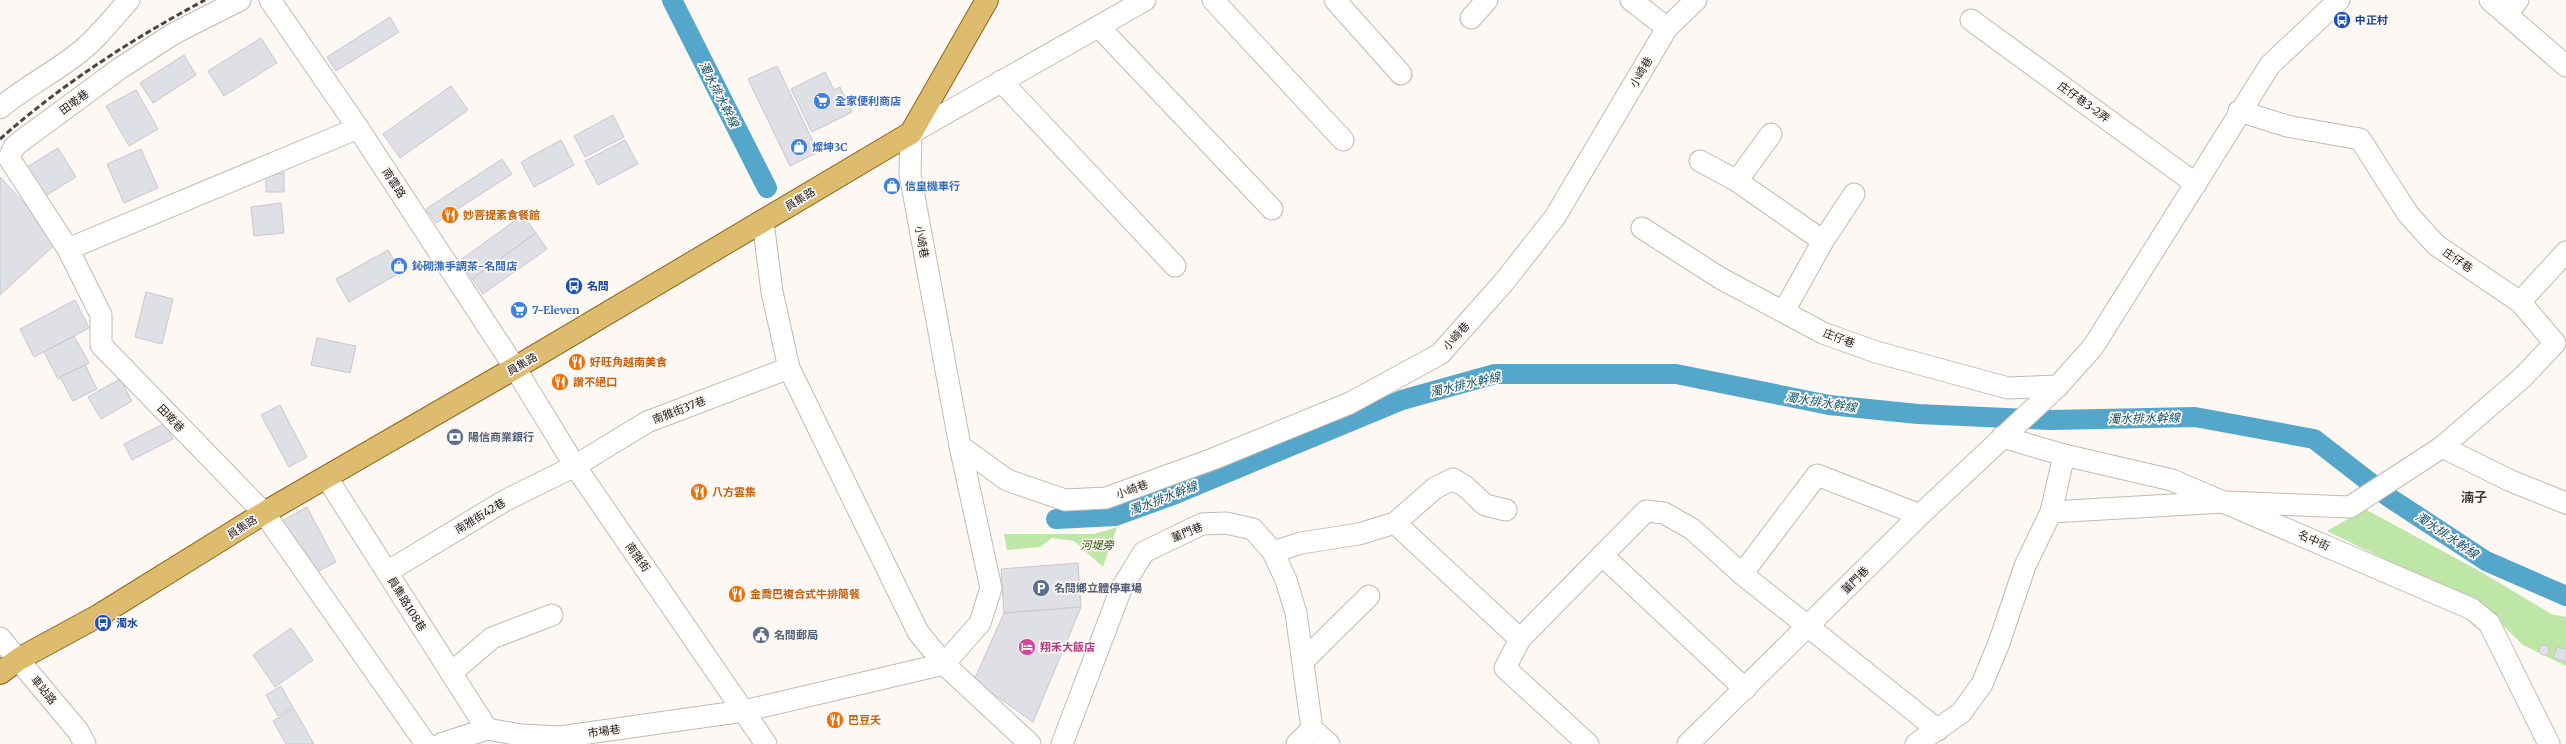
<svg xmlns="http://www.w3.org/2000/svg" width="2566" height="744" viewBox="0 0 2566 744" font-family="Merriweather,'Noto Sans TC',serif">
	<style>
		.green { fill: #bee6a6 }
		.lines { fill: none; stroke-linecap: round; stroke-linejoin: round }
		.canal { stroke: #54a7cb; stroke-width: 20 }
		.building { fill: #dfe0e6; stroke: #c6c6cc }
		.minor-casing { stroke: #bfbab6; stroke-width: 23 }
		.major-casing { stroke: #8e6816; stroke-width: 24 }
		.minor { stroke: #fff; stroke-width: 21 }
		.major { stroke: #ddbb6f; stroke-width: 22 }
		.rail { stroke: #484544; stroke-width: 3; stroke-dasharray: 6 3; stroke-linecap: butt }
		.labels { text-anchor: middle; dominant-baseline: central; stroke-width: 3.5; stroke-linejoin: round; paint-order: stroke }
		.transit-label { font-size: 11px; font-weight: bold; fill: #164399; stroke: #fef8f5; text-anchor: start }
		.street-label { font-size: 11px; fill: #252322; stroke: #fef8f5 }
		.shop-label { font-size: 11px; font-weight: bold; fill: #366cbe; stroke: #fef8f5; text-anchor: start }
		.food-label { font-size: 11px; font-weight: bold; fill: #c56008; stroke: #fef8f5; text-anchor: start }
		.service-label { font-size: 11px; font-weight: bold; fill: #4e5e75; stroke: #fef8f5; text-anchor: start }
		.park-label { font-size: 11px; font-style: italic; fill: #244803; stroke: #fef8f5 }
		.hotel-label { font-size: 11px; font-weight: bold; fill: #b23c85; stroke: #fef8f5; text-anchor: start }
		.water-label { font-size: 12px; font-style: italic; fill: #0f546d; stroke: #fef8f5 }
		.quarter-label { font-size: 13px; font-weight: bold; fill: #3d3936; stroke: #fef8f5 }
	</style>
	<rect width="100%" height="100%" fill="#fef8f5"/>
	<g class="green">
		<path d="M 2365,509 L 2483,573 L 2551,614 L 2566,617 L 2566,666 L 2523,645 L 2485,608 L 2327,531 Z"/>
		<path d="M 1117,527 L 1103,567 L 1074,541 L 1052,538 L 1040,547 L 1007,550 L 1004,534 L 1094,534 Z"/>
	</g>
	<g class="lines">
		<g class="canal">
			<path d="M 672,0 L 767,188"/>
			<path d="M 1056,519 L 1115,516 L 1173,495 L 1402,400 L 1495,374 L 1676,374 L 1829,405 L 1918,414 L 2051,420 L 2195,417 L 2314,439 L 2390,498 L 2486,561 L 2566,596"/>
		</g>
	</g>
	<g class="building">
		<path d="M 390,17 L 399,32 L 336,71 L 327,57 Z"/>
		<path d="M 261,38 L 277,63 L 224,96 L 208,71 Z"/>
		<path d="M 184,55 L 196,75 L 153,103 L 140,83 Z"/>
		<path d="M 777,66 L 818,152 L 790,166 L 748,79 Z"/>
		<path d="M 825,72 L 834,90 L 840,87 L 852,112 L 812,132 L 791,89 Z"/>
		<path d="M 451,86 L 468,110 L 400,158 L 383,134 Z"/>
		<path d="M 136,90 L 158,129 L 129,146 L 106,106 Z"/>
		<path d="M 613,115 L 624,137 L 585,157 L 574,136 Z"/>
		<path d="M 561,140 L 574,165 L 534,187 L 521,162 Z"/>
		<path d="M 625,140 L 638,164 L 598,185 L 585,161 Z"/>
		<path d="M 58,148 L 76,177 L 42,198 L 24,169 Z"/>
		<path d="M 141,149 L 158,188 L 124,203 L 107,164 Z"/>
		<path d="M 502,159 L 512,174 L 436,223 L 426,209 Z"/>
		<rect x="266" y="173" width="18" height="19"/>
		<path d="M 0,177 L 59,241 L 0,295 Z"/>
		<path d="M 281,203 L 284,233 L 254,236 L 251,207 Z"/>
		<path d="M 523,215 L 536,233 L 472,279 L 459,261 Z"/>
		<path d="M 536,233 L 547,249 L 483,294 L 472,279 Z"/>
		<path d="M 388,250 L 401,272 L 349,302 L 336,279 Z"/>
		<path d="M 146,292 L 173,299 L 162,344 L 135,337 Z"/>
		<path d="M 75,300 L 89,328 L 34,357 L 20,329 Z"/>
		<path d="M 74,336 L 89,363 L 58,379 L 44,352 Z"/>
		<path d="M 317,338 L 356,346 L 350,373 L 311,365 Z"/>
		<path d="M 85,365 L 97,389 L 73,401 L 60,377 Z"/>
		<path d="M 120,379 L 132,401 L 101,419 L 88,397 Z"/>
		<path d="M 280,405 L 307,457 L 289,467 L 261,415 Z"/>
		<path d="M 165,423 L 173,439 L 132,460 L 124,444 Z"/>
		<path d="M 307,507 L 336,562 L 307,577 L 278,523 Z"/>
		<path d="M 1078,563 L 1081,607 L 1004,613 L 1001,569 Z"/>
		<path d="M 1081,607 L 1033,722 L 974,680 L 1004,613 Z"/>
		<path d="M 291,628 L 313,660 L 275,687 L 253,655 Z"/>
		<circle cx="2544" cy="650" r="5"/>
		<path d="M 2557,647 L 2566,649 L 2566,662 L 2553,658 Z"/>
		<path d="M 281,686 L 293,708 L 278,716 L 266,695 Z"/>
		<path d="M 294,709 L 314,744 L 286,744 L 273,721 Z"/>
	</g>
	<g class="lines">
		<defs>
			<g id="minor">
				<path d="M 240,0 L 173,34 L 119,69 L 20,142 L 14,147 L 9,158 L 68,249 L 101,315 L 101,345 L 264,513 L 426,744"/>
				<path d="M 270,0 L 358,128 L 515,368 L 575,466 L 766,744"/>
				<path d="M 1213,0 L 1343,140"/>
				<path d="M 1335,0 L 1401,74"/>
				<path d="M 1631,0 L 1667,28"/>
				<path d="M 2490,0 L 2566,66"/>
				<path d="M 2506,14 L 2518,0"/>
				<path d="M 1471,18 L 1487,0"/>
				<path d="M 1971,20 L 2196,184"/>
				<path d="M 1099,27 L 1272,209"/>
				<path d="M 1001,81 L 1175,266"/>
				<path d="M 0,108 C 24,88 51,74 76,55 C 96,40 112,19 129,0"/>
				<path d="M 1700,161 L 1737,181 L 1823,241"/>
				<path d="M 1737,181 L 1771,134"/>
				<path d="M 763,222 L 772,292 L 789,368 L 918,632 L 944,664 L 1030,744"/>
				<path d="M 1642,228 L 1720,278 L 1823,333 L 1876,352 L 2008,388 L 2058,386"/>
				<path d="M 68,249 L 358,128"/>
				<path d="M 2520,302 L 2566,252"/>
				<path d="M 1784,311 L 1823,241 L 1854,194"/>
				<path d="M 2002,437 L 2064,455 L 2172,480 L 2472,609 L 2489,623 L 2549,744"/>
				<path d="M 960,446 L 1007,480 L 1065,500 L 1106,498 L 1213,459 L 1350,403 L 1440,354 L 1504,282 L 1555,217 L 1667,28 L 1696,0"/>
				<path d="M 2442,447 L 2511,481 L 2566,503"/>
				<path d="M 327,478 L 487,729"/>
				<path d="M 2051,512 L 2224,502 L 2350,507 L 2442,447 L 2523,377 L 2555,343 L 2520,302 L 2436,245 L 2408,214 L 2360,139 L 2287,126 L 2239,111"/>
				<path d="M 1395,523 L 1520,639"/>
				<path d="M 1273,552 L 1301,543 L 1359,534 L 1395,523 L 1435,488 L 1453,479 L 1466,487 L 1485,505 L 1506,510"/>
				<path d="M 1602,555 L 1745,689"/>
				<path d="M 387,572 L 506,500 L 575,466 L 647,422 L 789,368"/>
				<path d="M 1742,574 L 1817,475 L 1920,515"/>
				<path d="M 0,638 L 78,731 L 85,744"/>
				<path d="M 1303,661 L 1369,596"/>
				<path d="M 944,664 L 980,623 L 991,588 L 960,446 L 910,174 L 911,133 L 1145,0"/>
				<path d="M 451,673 L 492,638 L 552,615"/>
				<path d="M 441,744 L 487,729 L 521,735 L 560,737 L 744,711 L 944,664"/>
				<path d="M 1062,744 L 1121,589 L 1144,552 L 1202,524 L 1226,523 L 1253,529 L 1273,552 L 1286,580 L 1296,613 L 1312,729 L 1329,744"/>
				<path d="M 1297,744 L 1312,729"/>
				<path d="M 1588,744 L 1505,668 L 1520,639 L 1646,511 L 1664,513 L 1692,529 L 1742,574 L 1938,730"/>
				<path d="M 1688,744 L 1920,515 L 2058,386 L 2093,347 L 2270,65 L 2339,0"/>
				<path d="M 1916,744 L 1961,713 L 1982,684 L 1999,643 L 2025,566 L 2051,512 L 2064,455"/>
			</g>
			<path id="major" d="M 0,673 L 19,659 L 98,616 L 264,513 L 515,368 L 911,133 L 987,0"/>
		</defs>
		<use href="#minor" class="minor-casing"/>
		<use href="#major" class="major-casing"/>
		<use href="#minor" class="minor"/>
		<use href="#major" class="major"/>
		<path class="rail" d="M 0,139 C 62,84 132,39 205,0"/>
	</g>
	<defs>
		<symbol id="bus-disc" viewBox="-11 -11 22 22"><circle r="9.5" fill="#1a4fb4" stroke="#fef8f5"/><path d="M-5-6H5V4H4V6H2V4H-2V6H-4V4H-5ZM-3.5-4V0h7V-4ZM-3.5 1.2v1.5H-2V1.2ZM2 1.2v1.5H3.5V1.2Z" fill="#fff"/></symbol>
		<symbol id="supermarket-disc" viewBox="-11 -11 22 22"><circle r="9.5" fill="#3f7fe0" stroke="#fef8f5"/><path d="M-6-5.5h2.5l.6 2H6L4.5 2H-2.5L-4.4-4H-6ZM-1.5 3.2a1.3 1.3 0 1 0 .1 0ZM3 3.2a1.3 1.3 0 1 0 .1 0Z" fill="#fff"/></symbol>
		<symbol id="shop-disc" viewBox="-11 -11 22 22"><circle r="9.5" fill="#3f7fe0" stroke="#fef8f5"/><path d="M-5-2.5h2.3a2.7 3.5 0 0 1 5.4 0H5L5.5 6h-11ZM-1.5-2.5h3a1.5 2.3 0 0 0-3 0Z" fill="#fff"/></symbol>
		<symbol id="restaurant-disc" viewBox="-11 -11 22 22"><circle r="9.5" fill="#e8710a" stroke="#fef8f5"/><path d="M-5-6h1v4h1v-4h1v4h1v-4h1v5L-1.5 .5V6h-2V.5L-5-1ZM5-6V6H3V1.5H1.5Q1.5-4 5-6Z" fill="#fff"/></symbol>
		<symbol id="bank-disc" viewBox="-11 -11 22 22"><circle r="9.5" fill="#5c6f8a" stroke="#fef8f5"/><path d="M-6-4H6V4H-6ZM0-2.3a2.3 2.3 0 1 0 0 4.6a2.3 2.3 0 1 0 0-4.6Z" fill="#fff"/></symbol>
		<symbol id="parking-disc" viewBox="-11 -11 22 22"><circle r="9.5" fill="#5c6f8a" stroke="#fef8f5"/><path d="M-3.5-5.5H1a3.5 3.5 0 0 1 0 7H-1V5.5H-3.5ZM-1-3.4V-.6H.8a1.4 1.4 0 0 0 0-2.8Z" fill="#fff"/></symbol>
		<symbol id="civic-disc" viewBox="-11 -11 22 22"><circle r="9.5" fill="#5c6f8a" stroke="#fef8f5"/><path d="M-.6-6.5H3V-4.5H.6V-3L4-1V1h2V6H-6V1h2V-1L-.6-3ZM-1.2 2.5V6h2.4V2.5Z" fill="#fff"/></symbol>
		<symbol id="hotel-disc" viewBox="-11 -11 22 22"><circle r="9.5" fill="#d1479c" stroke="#fef8f5"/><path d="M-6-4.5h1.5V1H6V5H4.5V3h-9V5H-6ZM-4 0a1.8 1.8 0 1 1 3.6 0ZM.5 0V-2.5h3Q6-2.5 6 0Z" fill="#fff"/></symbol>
	</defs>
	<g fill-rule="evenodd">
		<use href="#bus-disc" x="2332" y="10" width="20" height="20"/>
		<use href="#supermarket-disc" x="812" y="91" width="20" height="20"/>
		<use href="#shop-disc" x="789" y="137" width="20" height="20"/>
		<use href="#shop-disc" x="882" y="176" width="20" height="20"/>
		<use href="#restaurant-disc" x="440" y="205" width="20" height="20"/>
		<use href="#shop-disc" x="389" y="256" width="20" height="20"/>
		<use href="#bus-disc" x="564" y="276" width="20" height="20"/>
		<use href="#supermarket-disc" x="509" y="300" width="20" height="20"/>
		<use href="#restaurant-disc" x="567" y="352" width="20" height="20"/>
		<use href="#restaurant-disc" x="550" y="372" width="20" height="20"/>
		<use href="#bank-disc" x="445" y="427" width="20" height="20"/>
		<use href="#restaurant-disc" x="689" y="482" width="20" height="20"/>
		<use href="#parking-disc" x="1031" y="578" width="20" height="20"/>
		<use href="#restaurant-disc" x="727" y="584" width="20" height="20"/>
		<use href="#bus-disc" x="93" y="613" width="20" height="20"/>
		<use href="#civic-disc" x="751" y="625" width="20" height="20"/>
		<use href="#hotel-disc" x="1017" y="637" width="20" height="20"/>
		<use href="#restaurant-disc" x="825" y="710" width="20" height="20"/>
	</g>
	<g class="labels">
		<g class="transit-label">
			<text x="2355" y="20">中正村</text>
			<text x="587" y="286">名間</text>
			<text x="116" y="623">濁水</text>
		</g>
		<g class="street-label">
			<text transform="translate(1641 72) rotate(-59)">小崎巷</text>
			<text transform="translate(74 102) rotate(-36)">田墘巷</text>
			<text transform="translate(2084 102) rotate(36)">庄仔巷3-2弄</text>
			<text transform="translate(394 183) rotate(57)">南雲路</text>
			<text transform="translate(800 199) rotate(-31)">員集路</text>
			<text transform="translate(922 242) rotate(80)">小崎巷</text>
			<text transform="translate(2458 260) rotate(34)">庄仔巷</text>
			<text transform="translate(1456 336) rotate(-48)">小崎巷</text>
			<text transform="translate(1839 338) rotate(21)">庄仔巷</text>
			<text transform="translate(522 364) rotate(-30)">員集路</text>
			<text transform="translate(679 410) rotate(-21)">南雅街37巷</text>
			<text transform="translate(171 418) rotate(46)">田墘巷</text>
			<text transform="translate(1132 489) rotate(-20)">小崎巷</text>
			<text transform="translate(480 516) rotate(-31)">南雅街42巷</text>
			<text transform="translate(242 527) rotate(-32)">員集路</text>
			<text transform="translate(1187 532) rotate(-22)">董門巷</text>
			<text transform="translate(2314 540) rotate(24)">名中街</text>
			<text transform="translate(638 557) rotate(55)">南雅街</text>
			<text transform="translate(1855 580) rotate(-45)">董門巷</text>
			<text transform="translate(407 604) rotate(58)">員集路108巷</text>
			<text transform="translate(44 690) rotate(51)">車站路</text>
			<text transform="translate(604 731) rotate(-8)">市場巷</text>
		</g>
		<g class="shop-label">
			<text x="835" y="101">全家便利商店</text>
			<text x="812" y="147">燦坤3C</text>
			<text x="905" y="186">信皇機車行</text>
			<text x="412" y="266">鈊砌潗手調茶-名間店</text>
			<text x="532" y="310">7-Eleven</text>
		</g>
		<g class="food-label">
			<text x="463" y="215">妙菩提素食餐館</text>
			<text x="590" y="362">好旺角越南美食</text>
			<text x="573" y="382">讚不絕口</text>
			<text x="712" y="492">八方雲集</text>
			<text x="750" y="594">金喬巴複合式牛排簡餐</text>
			<text x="848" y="720">巴豆夭</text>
		</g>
		<g class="service-label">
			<text x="468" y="437">陽信商業銀行</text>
			<text x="1054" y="588">名間鄉立體停車場</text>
			<text x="774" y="635">名間郵局</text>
		</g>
		<g class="park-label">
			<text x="1097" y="545">河堤旁</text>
		</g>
		<g class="hotel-label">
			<text x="1040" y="647">翔禾大飯店</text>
		</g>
		<g class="water-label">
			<text transform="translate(719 94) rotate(63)">濁水排水幹線</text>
			<text transform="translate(1465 384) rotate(-13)">濁水排水幹線</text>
			<text transform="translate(1821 402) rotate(9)">濁水排水幹線</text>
			<text transform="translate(2144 418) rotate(-1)">濁水排水幹線</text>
			<text transform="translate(1163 498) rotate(-21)">濁水排水幹線</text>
			<text transform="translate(2447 535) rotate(34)">濁水排水幹線</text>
		</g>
		<g class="quarter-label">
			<text x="2474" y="497">湳子</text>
		</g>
	</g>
</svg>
